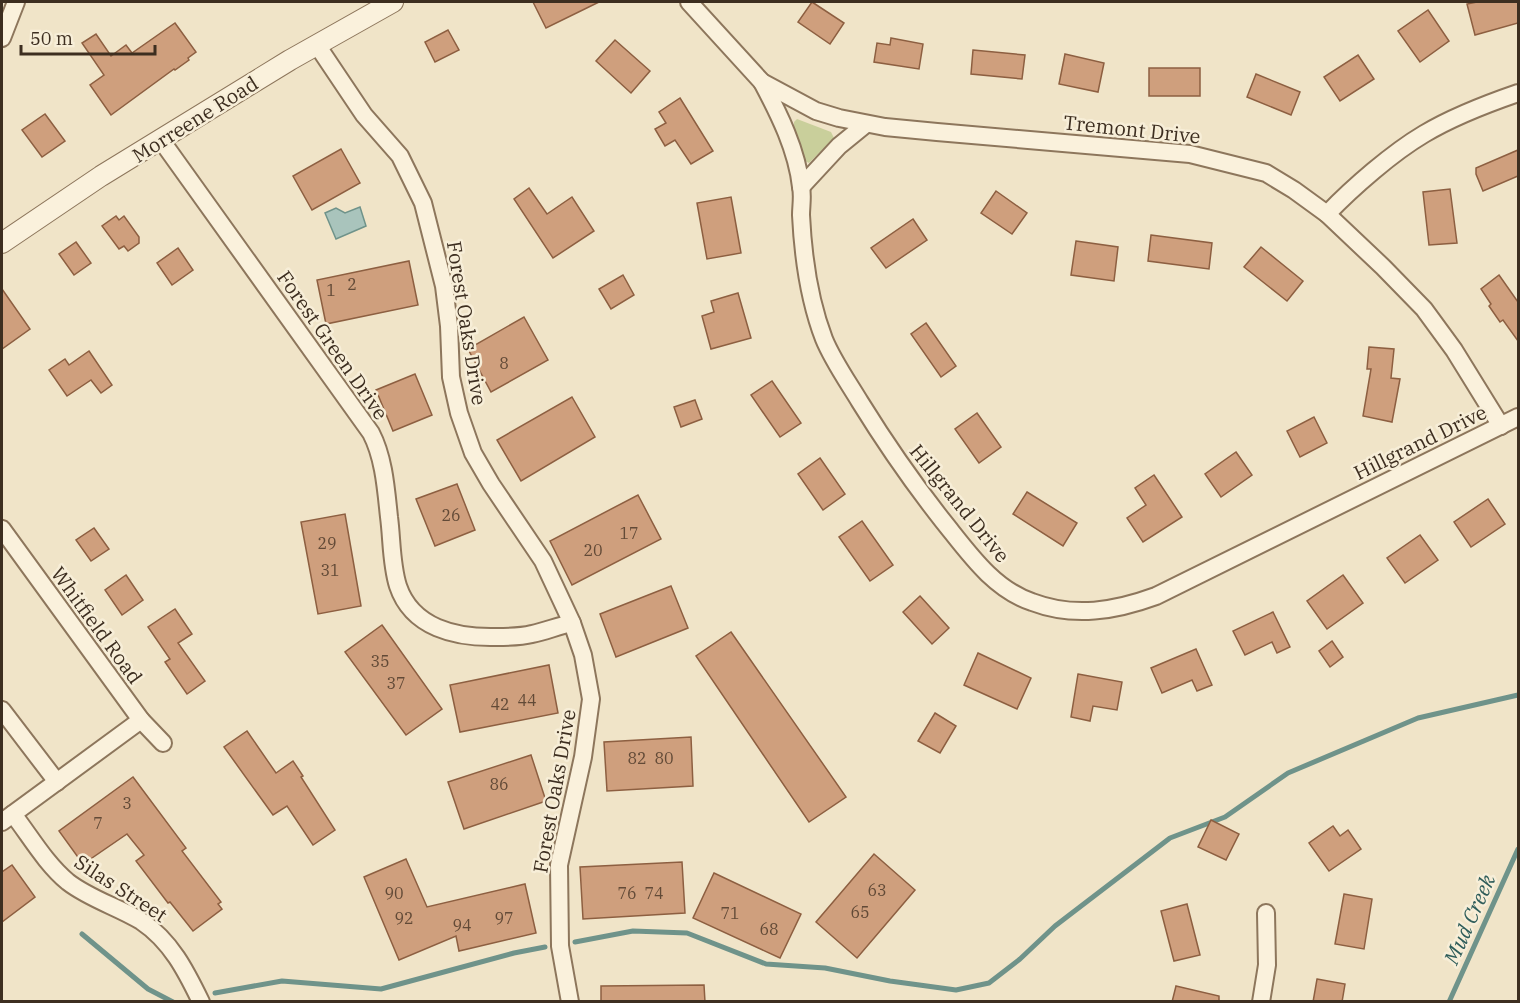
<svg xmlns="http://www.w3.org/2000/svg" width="1520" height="1003" viewBox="0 0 1520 1003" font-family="'IBM Plex Serif',serif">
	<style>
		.green { fill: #c9cf9b }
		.water { fill: #a9c4bc; stroke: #6f938a; stroke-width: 1.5 }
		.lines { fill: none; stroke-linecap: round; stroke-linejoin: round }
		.stream { stroke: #6f938a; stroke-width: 5 }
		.building { fill: #cf9f7d; stroke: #8d5f41; stroke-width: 1.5 }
		.minor-casing { stroke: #8d765c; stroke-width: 20 }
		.tertiary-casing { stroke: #8d765c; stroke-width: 22 }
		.minor { stroke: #faf1dc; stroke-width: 16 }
		.tertiary { stroke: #faf1dc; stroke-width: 20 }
		.labels { text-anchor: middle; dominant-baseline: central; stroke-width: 5; stroke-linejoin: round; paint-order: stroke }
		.number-label { font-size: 16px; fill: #624a37 }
		.street-label { font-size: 20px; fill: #3d2e20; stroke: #f7eed8 }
		.water-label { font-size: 21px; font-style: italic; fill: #2f5d5a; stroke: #f7eed8 }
	</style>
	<rect width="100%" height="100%" fill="#f0e4c8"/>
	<path class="green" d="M 797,119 L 831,132 L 834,138 L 809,163 L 805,161 L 794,127 L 794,122 Z"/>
	<path class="water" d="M 360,207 L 366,226 L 336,239 L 325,213 L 336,208 L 345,213 Z"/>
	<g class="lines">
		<g class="stream">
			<path d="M 82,934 L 148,989 L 173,1002"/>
			<path d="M 575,942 L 633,931 L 687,933 L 766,964 L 825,968 L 890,981 L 956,990 L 989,983 L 1020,959 L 1055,926 L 1170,838 L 1225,817 L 1288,773 L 1418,718 L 1518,695"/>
			<path d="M 215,993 L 282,981 L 381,989 L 514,953 L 545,947"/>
			<path d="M 1449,1002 L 1518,849"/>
		</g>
	</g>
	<g class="building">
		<path d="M 533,2 L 599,2 L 546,28 Z"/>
		<path d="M 812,2 L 844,23 L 830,44 L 798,22 Z"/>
		<path d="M 1477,2 L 1518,2 L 1518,23 L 1475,35 L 1467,4 Z"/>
		<path d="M 1428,10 L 1449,41 L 1420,62 L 1398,31 Z"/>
		<path d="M 175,23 L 196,52 L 188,58 L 189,60 L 175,70 L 174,69 L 111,115 L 90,85 L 104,75 L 82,43 L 96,34 L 111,56 L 126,45 L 132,53 Z"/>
		<path d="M 448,30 L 459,50 L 435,62 L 425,42 Z"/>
		<path d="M 891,38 L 923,44 L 919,69 L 874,62 L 877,43 L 890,45 Z"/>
		<path d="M 615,40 L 650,71 L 631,93 L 596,61 Z"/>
		<path d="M 973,50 L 1025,55 L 1022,79 L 971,74 Z"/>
		<path d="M 1065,54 L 1104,63 L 1098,92 L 1059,84 Z"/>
		<path d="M 1358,55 L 1374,79 L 1340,101 L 1324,77 Z"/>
		<rect x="1149" y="68" width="51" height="28"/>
		<path d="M 1256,74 L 1300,92 L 1291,115 L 1247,97 Z"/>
		<path d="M 680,98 L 713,151 L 691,164 L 675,140 L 665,146 L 655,129 L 666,123 L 659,112 Z"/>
		<path d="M 45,114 L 65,141 L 42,157 L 22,130 Z"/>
		<path d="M 341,149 L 360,183 L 312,210 L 293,176 Z"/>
		<path d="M 1518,150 L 1518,176 L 1483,191 L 1476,174 L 1476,168 Z"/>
		<path d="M 529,188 L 547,214 L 572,197 L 594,231 L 553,258 L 514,199 Z"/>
		<path d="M 1450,189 L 1457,243 L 1429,245 L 1423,192 Z"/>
		<path d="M 996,191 L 1027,213 L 1012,234 L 981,213 Z"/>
		<path d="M 731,197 L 741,253 L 707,259 L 697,203 Z"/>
		<path d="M 116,216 L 119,220 L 124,216 L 139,237 L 139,243 L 128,251 L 124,246 L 119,249 L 102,226 Z"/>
		<path d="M 913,219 L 927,240 L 886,268 L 871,248 Z"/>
		<path d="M 1151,235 L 1212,243 L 1209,269 L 1148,261 Z"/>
		<path d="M 1076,241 L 1118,247 L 1114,281 L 1071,275 Z"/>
		<path d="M 76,242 L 91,263 L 74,275 L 59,254 Z"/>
		<path d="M 1261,247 L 1303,281 L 1287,301 L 1244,267 Z"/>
		<path d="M 178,248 L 193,270 L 172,285 L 157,263 Z"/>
		<path d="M 409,261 L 418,305 L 326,324 L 317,280 Z"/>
		<path d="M 623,275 L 634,295 L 611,309 L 599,289 Z"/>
		<path d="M 1499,275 L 1518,302 L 1518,341 L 1503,320 L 1500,322 L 1489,306 L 1491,304 L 1481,289 Z"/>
		<path d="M 2,289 L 30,329 L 2,349 Z"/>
		<path d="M 738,293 L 751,338 L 711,349 L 702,316 L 714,312 L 711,301 Z"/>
		<path d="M 524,317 L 548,360 L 491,392 L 468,349 Z"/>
		<path d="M 926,323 L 956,366 L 941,377 L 911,334 Z"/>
		<path d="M 1369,347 L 1394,349 L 1391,378 L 1400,379 L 1392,422 L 1363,416 L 1371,369 L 1367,369 Z"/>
		<path d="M 89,351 L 112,385 L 101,393 L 91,380 L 67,396 L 49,370 L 65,359 L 69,365 Z"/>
		<path d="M 415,374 L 432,415 L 393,431 L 376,390 Z"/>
		<path d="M 772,381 L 801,423 L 780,437 L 751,395 Z"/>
		<path d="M 572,397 L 595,437 L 521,481 L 497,440 Z"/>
		<path d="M 695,400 L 702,419 L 681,427 L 674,407 Z"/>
		<path d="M 977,413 L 1001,447 L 979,463 L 955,429 Z"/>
		<path d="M 1314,417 L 1327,443 L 1300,457 L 1287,431 Z"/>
		<path d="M 1236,452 L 1252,475 L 1221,497 L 1205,474 Z"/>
		<path d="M 820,458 L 845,494 L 823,510 L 798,474 Z"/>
		<path d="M 1154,475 L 1182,517 L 1143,542 L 1127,518 L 1146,505 L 1135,488 Z"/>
		<path d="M 457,484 L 475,530 L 435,546 L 416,499 Z"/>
		<path d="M 1027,492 L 1077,523 L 1063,546 L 1013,514 Z"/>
		<path d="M 638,495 L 661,539 L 572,585 L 550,541 Z"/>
		<path d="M 1488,499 L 1505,524 L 1471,547 L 1454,522 Z"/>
		<path d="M 345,514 L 361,606 L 318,614 L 301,522 Z"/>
		<path d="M 862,521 L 893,565 L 870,581 L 839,537 Z"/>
		<path d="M 94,528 L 109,549 L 91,561 L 76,540 Z"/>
		<path d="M 1420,535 L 1438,560 L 1405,583 L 1387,558 Z"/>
		<path d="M 126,575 L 143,600 L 122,615 L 105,590 Z"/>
		<path d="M 1343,575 L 1363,603 L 1327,629 L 1307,601 Z"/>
		<path d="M 671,586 L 688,628 L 616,657 L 600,614 Z"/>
		<path d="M 920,596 L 949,628 L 932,644 L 903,612 Z"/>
		<path d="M 175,609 L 192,634 L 178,643 L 205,681 L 187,694 L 165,662 L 170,659 L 148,627 Z"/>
		<path d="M 1273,612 L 1290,647 L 1277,653 L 1272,642 L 1245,655 L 1233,631 Z"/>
		<path d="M 382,625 L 442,709 L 406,735 L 345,652 Z"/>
		<path d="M 731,632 L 846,797 L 809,822 L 696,656 Z"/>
		<path d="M 1332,641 L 1343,657 L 1330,667 L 1319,651 Z"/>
		<path d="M 1196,649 L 1212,685 L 1197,691 L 1192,680 L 1162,693 L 1151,668 Z"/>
		<path d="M 978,653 L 1031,678 L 1017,709 L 964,685 Z"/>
		<path d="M 549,665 L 558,713 L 460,732 L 450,685 Z"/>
		<path d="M 1078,674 L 1122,682 L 1117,710 L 1093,706 L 1090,721 L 1071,717 Z"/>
		<path d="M 935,713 L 956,726 L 940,753 L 918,741 Z"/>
		<path d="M 247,731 L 276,773 L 293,761 L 303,776 L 301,777 L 335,830 L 313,845 L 287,806 L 273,815 L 224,747 Z"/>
		<path d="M 691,737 L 693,786 L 607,791 L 604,742 Z"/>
		<path d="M 531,755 L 546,801 L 464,829 L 448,782 Z"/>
		<path d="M 133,777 L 186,848 L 182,851 L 221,902 L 218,904 L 222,909 L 193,931 L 170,902 L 168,903 L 136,861 L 144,855 L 127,834 L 89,860 L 86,856 L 80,860 L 59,831 Z"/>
		<path d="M 1211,820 L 1239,834 L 1226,860 L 1198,847 Z"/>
		<path d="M 1333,826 L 1340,836 L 1348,830 L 1361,849 L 1329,871 L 1309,843 Z"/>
		<path d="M 874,854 L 915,890 L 857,958 L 816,922 Z"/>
		<path d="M 406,859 L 427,907 L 525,884 L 536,933 L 459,951 L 456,936 L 399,960 L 364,877 Z"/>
		<path d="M 682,862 L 685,913 L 583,919 L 580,867 Z"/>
		<path d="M 12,865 L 35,897 L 2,922 L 2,872 Z"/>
		<path d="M 714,873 L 801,914 L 780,958 L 693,918 Z"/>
		<path d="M 1344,894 L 1372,899 L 1364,949 L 1335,944 Z"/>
		<path d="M 1187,904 L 1200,955 L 1174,961 L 1161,911 Z"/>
		<path d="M 1317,979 L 1345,984 L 1342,1002 L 1313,1002 Z"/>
		<path d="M 704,985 L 705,1002 L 601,1002 L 601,986 Z"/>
		<path d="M 1176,986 L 1219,996 L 1219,1002 L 1172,1002 Z"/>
	</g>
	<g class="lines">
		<defs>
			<g id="minor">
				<path d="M 689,2 L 762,82 L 816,111 L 839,118 L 885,127 L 937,132 L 1190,154 L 1266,173 L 1294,190 L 1327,214 L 1383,267 L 1424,309 L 1454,350 L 1501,426"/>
				<path d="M 2,38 L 16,2"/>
				<path d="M 317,45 L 364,115 L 400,156 L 423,203 L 444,286 L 449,326 L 451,377 L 459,413 L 473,453 L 491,484 L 543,561 L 572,623 L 583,655 L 591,699 L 583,757 L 559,865 L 560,946 L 570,1002"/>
				<path d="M 762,82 C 779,114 797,150 801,187 C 803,196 801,206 801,215 C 803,256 809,300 824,339 C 833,361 848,382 860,402 C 886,444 913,483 943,521 C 968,552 993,589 1032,602 C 1074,618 1115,611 1156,596 L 1518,417"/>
				<path d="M 161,140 L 371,433 C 384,458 386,489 389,517 C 392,539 391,564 398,586 C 412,628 456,638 496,637 C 508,637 520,637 532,634 C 546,631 558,626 572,623"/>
				<path d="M 801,187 L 839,146 L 866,124"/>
				<path d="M 1327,214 C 1353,187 1392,153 1424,134 C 1454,116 1486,104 1518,93"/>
				<path d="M 2,529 L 141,720 L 163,743"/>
				<path d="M 2,710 L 57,782"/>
				<path d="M 13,814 C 30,836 46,864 68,882 C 90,899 118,907 141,921 C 171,941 186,971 201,1002"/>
				<path d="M 2,822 L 141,720"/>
				<path d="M 1261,1002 L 1267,965 L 1266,913"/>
			</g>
			<path id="tertiary" d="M 2,243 L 101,176 L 290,60 L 393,2"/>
		</defs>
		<use href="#minor" class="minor-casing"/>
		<use href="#tertiary" class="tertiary-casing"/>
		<use href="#minor" class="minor"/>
		<use href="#tertiary" class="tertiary"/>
	</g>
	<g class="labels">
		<g class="number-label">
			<text x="352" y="284">2</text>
			<text x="331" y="290">1</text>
			<text x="504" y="363">8</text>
			<text x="451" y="515">26</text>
			<text x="629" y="533">17</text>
			<text x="327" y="543">29</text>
			<text x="593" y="550">20</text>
			<text x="330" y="570">31</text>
			<text x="380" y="661">35</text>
			<text x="396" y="683">37</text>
			<text x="527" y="700">44</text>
			<text x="500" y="704">42</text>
			<text x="637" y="758">82</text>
			<text x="664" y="758">80</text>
			<text x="499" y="784">86</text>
			<text x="127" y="803">3</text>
			<text x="98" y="823">7</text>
			<text x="877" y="890">63</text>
			<text x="394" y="893">90</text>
			<text x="627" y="893">76</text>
			<text x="654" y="893">74</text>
			<text x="860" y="912">65</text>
			<text x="730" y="913">71</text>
			<text x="404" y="918">92</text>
			<text x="504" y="918">97</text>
			<text x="462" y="925">94</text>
			<text x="769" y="929">68</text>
		</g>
		<g class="street-label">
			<text transform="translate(195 119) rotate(-32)">Morreene Road</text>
			<text transform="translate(1132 129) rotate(6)">Tremont Drive</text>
			<text transform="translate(467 323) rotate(81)">Forest Oaks Drive</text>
			<text transform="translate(333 345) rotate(55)">Forest Green Drive</text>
			<text transform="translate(1420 442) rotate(-26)">Hillgrand Drive</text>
			<text transform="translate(960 503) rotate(51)">Hillgrand Drive</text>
			<text transform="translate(97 625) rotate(54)">Whitfield Road</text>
			<text transform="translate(554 791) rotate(-80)">Forest Oaks Drive</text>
			<text transform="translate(121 888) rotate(33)">Silas Street</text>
		</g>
		<g class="water-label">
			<text transform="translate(1469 919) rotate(-66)">Mud Creek</text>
		</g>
	</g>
	<rect width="1520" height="1003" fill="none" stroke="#3d2e20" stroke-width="6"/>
	<path d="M21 45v9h134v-9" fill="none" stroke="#3d2e20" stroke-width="3"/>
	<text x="30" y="45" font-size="18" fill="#3d2e20" stroke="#f7eed8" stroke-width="4.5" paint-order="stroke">50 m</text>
</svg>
